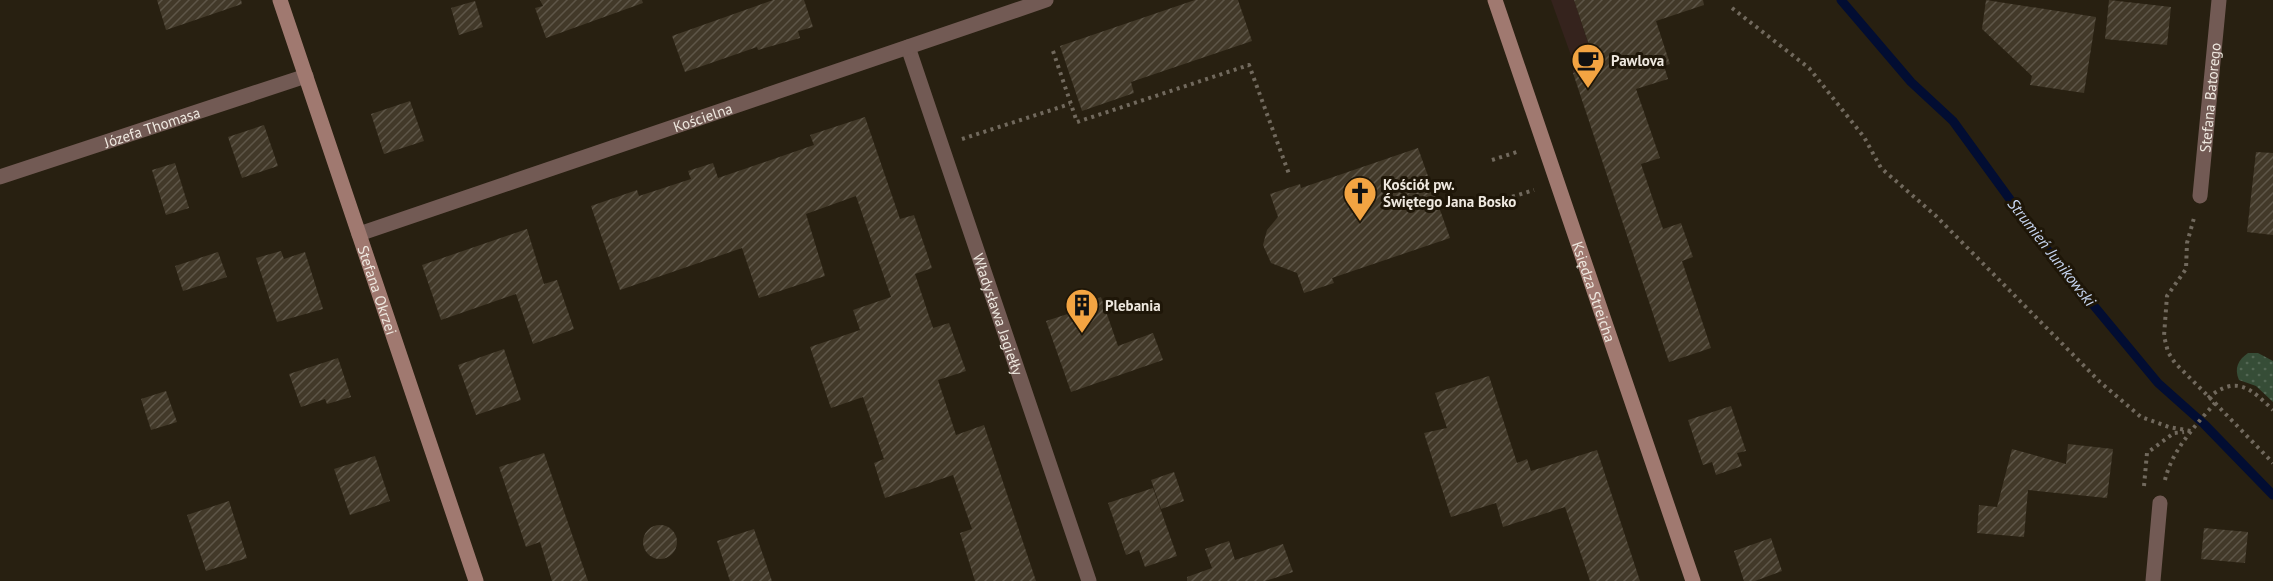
<svg xmlns="http://www.w3.org/2000/svg" width="2273" height="581" viewBox="0 0 2273 581" font-family="'PT Sans',sans-serif">
	<style>
		.commercial { fill: #35231d }
		.grass { fill: url(#grass-dots) }
		.lines { fill: none; stroke-linecap: round; stroke-linejoin: round }
		.stream { stroke: #020d32; stroke-width: 9 }
		.building { fill: url(#building-hatch) }
		.path { stroke: #71695d; stroke-width: 4; stroke-dasharray: 3 4.5; stroke-linecap: butt }
		.street { stroke: #725a54; stroke-width: 15 }
		.secondary { stroke: #a07970; stroke-width: 15 }
		.labels { text-anchor: middle; dominant-baseline: central; stroke-width: 6; stroke-linejoin: round; paint-order: stroke }
		.poi-label { font-size: 15px; font-weight: bold; fill: #eee8df; stroke: #1e1608; text-anchor: start }
		.street-label { font-size: 15px; fill: #eee8df; stroke: #1e1608 }
		.water-label { font-size: 16px; font-style: italic; fill: #c7d6f2; stroke: #1e1608 }
	</style>
	<defs>
		<pattern id="grass-dots" width="8" height="8" patternUnits="userSpaceOnUse" patternTransform="scale(1.5)"><rect width="8" height="8" fill="#364d37"/><path d="M2 2h.1M6 6h.1" fill="none" stroke="#536754" stroke-width="1.8" stroke-linecap="round"/></pattern>
		<pattern id="building-hatch" width="6" height="6" patternUnits="userSpaceOnUse" patternTransform="scale(1.5)"><rect width="6" height="6" fill="#423929"/><path d="M-1 1l2-2M0 6l6-6M5 7l2-2" fill="none" stroke="#5e5648"/></pattern>
	</defs>
	<rect width="100%" height="100%" fill="#282011"/>
	<path class="commercial" d="M 1551,0 L 1574,0 L 1588,43 L 1609,61 L 1573,73 L 1573,61 Z"/>
	<path class="grass" d="M 2248,353 L 2258,353 L 2273,361 L 2273,402 L 2256,386 L 2239,380 C 2234,368 2238,360 2248,353 Z"/>
	<g class="lines">
		<path class="stream" d="M 1841,0 L 1911,82 L 1953,121 L 2041,242 L 2158,383 L 2204,424 L 2273,495"/>
	</g>
	<g class="building">
		<path d="M 157,0 L 241,0 L 242,4 L 166,30 Z"/>
		<path d="M 540,0 L 642,0 L 643,3 L 546,38 L 535,8 L 543,6 Z"/>
		<path d="M 773,0 L 804,0 L 813,27 L 798,31 L 800,38 L 758,50 L 757,47 L 685,72 L 672,36 Z"/>
		<path d="M 1195,0 L 1238,0 L 1252,41 L 1131,82 L 1134,93 L 1082,111 L 1060,46 Z"/>
		<path d="M 1574,0 L 1703,0 L 1704,5 L 1656,21 L 1670,64 L 1664,66 L 1668,79 L 1636,89 L 1660,158 L 1641,164 L 1663,229 L 1681,223 L 1693,257 L 1682,261 L 1711,348 L 1669,362 L 1573,73 L 1596,66 Z"/>
		<path d="M 1986,0 L 2096,17 L 2084,93 L 2030,85 L 2032,76 L 1982,29 Z"/>
		<path d="M 2109,0 L 2171,7 L 2167,45 L 2105,39 Z"/>
		<path d="M 475,1 L 483,27 L 459,35 L 451,8 Z"/>
		<path d="M 410,101 L 424,141 L 384,154 L 371,114 Z"/>
		<path d="M 865,117 L 900,219 L 914,215 L 932,268 L 915,274 L 933,328 L 949,323 L 966,371 L 938,380 L 956,435 L 984,425 L 1036,581 L 975,581 L 960,533 L 972,529 L 953,475 L 885,498 L 874,463 L 884,459 L 863,397 L 831,408 L 810,347 L 860,330 L 853,310 L 891,297 L 856,196 L 806,214 L 825,276 L 759,298 L 742,248 L 620,290 L 591,206 L 637,190 L 639,196 L 691,179 L 688,171 L 713,163 L 718,178 L 814,145 L 810,135 Z"/>
		<path d="M 264,125 L 278,166 L 242,178 L 228,137 Z"/>
		<path d="M 1418,148 L 1450,238 L 1332,278 L 1334,283 L 1304,293 L 1297,273 L 1271,263 L 1263,245 L 1267,230 L 1278,217 L 1270,194 L 1300,184 L 1301,188 Z"/>
		<path d="M 2256,152 L 2273,153 L 2273,235 L 2247,232 Z"/>
		<path d="M 175,163 L 189,208 L 166,215 L 152,170 Z"/>
		<path d="M 527,229 L 544,284 L 557,280 L 574,329 L 533,344 L 516,294 L 441,320 L 422,265 Z"/>
		<path d="M 281,251 L 284,259 L 305,252 L 323,309 L 277,322 L 256,258 Z"/>
		<path d="M 218,252 L 227,277 L 183,291 L 175,266 Z"/>
		<path d="M 1101,297 L 1118,346 L 1153,333 L 1163,360 L 1071,392 L 1046,321 L 1080,310 L 1079,305 Z"/>
		<path d="M 504,349 L 521,400 L 476,415 L 458,365 Z"/>
		<path d="M 338,358 L 351,397 L 327,404 L 325,399 L 301,407 L 289,374 Z"/>
		<path d="M 1489,376 L 1517,463 L 1527,459 L 1531,471 L 1597,450 L 1640,581 L 1590,581 L 1565,507 L 1503,527 L 1496,503 L 1451,517 L 1424,433 L 1447,428 L 1435,393 Z"/>
		<path d="M 166,391 L 177,422 L 151,430 L 141,399 Z"/>
		<path d="M 1731,406 L 1746,451 L 1737,453 L 1742,466 L 1716,475 L 1712,462 L 1703,465 L 1688,420 Z"/>
		<path d="M 2068,444 L 2113,449 L 2107,498 L 2028,490 L 2024,537 L 1977,533 L 1979,505 L 1997,507 L 2012,449 L 2066,464 Z"/>
		<path d="M 544,453 L 588,581 L 552,581 L 540,542 L 526,547 L 499,467 Z"/>
		<path d="M 375,456 L 390,501 L 350,515 L 334,469 Z"/>
		<path d="M 1174,472 L 1184,501 L 1161,509 L 1151,480 Z"/>
		<path d="M 1153,488 L 1177,556 L 1145,567 L 1139,550 L 1126,555 L 1108,503 Z"/>
		<path d="M 229,501 L 247,558 L 206,571 L 187,515 Z"/>
		<circle cx="660" cy="542" r="17"/>
		<path d="M 2204,528 L 2248,532 L 2245,563 L 2201,559 Z"/>
		<path d="M 754,529 L 772,581 L 730,581 L 717,541 Z"/>
		<path d="M 1771,538 L 1782,571 L 1755,581 L 1744,581 L 1734,551 Z"/>
		<path d="M 1229,541 L 1235,560 L 1283,544 L 1293,572 L 1265,581 L 1187,581 L 1187,577 L 1212,568 L 1205,549 Z"/>
	</g>
	<g class="lines">
		<g class="path">
			<path d="M 1732,8 L 1809,68 L 1864,137 L 1881,168 L 1936,216 L 2100,382 L 2141,417 L 2169,427 L 2191,431"/>
			<path d="M 1053,51 L 1077,122 L 1249,65 L 1289,174"/>
			<path d="M 962,139 L 1070,104"/>
			<path d="M 1492,160 L 1520,151"/>
			<path d="M 1505,199 L 1534,190"/>
			<path d="M 2208,398 C 2237,374 2251,389 2273,410"/>
			<path d="M 2215,403 L 2273,463"/>
			<path d="M 2165,480 C 2172,450 2196,425 2215,403 L 2175,363 L 2168,352 L 2164,336 L 2167,296 L 2186,269 L 2187,243 L 2194,218"/>
			<path d="M 2144,486 L 2147,453 L 2174,433 L 2184,432"/>
		</g>
		<g class="street">
			<path id="s1" d="M 908,47 L 1089,581"/>
			<path id="s2" d="M 0,177 L 306,76"/>
			<path id="s3" d="M 2200,196 L 2219,0"/>
			<path id="s4" d="M 359,234 L 1046,0"/>
			<path d="M 2153,581 L 2160,503"/>
		</g>
		<g class="secondary">
			<path id="s5" d="M 280,0 L 476,581"/>
			<path id="s6" d="M 1495,0 L 1693,581"/>
		</g>
	</g>
	<defs>
		<symbol id="cafe-pin" viewBox="-11 -11 22 30"><path d="M0 17L-7.5 6A9.5 9.5 0 1 1 7.5 6Z" fill="#f3a442" stroke="#1e1608"/><path d="M-5.5-4.5H6V0H3Q3 3.5 0 3.5H-2.5Q-5.5 3.5-5.5 0ZM3-3.2v2h1.7v-2ZM-6 4.5H4V6H-6Z" fill="#111"/></symbol>
		<symbol id="church-pin" viewBox="-11 -11 22 30"><path d="M0 17L-7.5 6A9.5 9.5 0 1 1 7.5 6Z" fill="#f3a442" stroke="#1e1608"/><path d="M-1.2-6h2.4v3.5h3.3v2.4h-3.3V6h-2.4V-.1h-3.3v-2.4h3.3Z" fill="#111"/></symbol>
		<symbol id="building-pin" viewBox="-11 -11 22 30"><path d="M0 17L-7.5 6A9.5 9.5 0 1 1 7.5 6Z" fill="#f3a442" stroke="#1e1608"/><path d="M-4-6H4V6H1V3H-1V6H-4ZM-2.5-4.3h1.7v1.8h-1.7ZM.8-4.3h1.7v1.8H.8ZM-2.5-1h1.7V.8h-1.7ZM.8-1h1.7V.8H.8Z" fill="#111"/></symbol>
	</defs>
	<g fill-rule="evenodd">
		<use href="#cafe-pin" x="1569" y="41" width="38" height="52"/>
		<use href="#church-pin" x="1341" y="174" width="38" height="52"/>
		<use href="#building-pin" x="1063" y="286" width="38" height="52"/>
	</g>
	<g class="labels">
		<g class="poi-label">
			<text x="1611" y="60">Pawlova</text>
			<text x="1383" y="184">Kościół pw.<tspan x="1383" dy="17">Świętego Jana Bosko</tspan></text>
			<text x="1105" y="305">Plebania</text>
		</g>
		<g class="street-label">
			<text stroke="none"><textPath href="#s3" startOffset="99">Stefana Batorego</textPath></text>
			<text stroke="none"><textPath href="#s4" startOffset="363">Kościelna</textPath></text>
			<text stroke="none"><textPath href="#s2" startOffset="160">Józefa Thomasa</textPath></text>
			<text stroke="none"><textPath href="#s5" startOffset="306">Stefana Okrzei</textPath></text>
			<text stroke="none"><textPath href="#s6" startOffset="308">Księdza Streicha</textPath></text>
			<text stroke="none"><textPath href="#s1" startOffset="282">Władysława Jagiełły</textPath></text>
		</g>
		<g class="water-label">
			<text transform="translate(2052 252) rotate(52)">Strumień Junikowski</text>
		</g>
	</g>
</svg>
